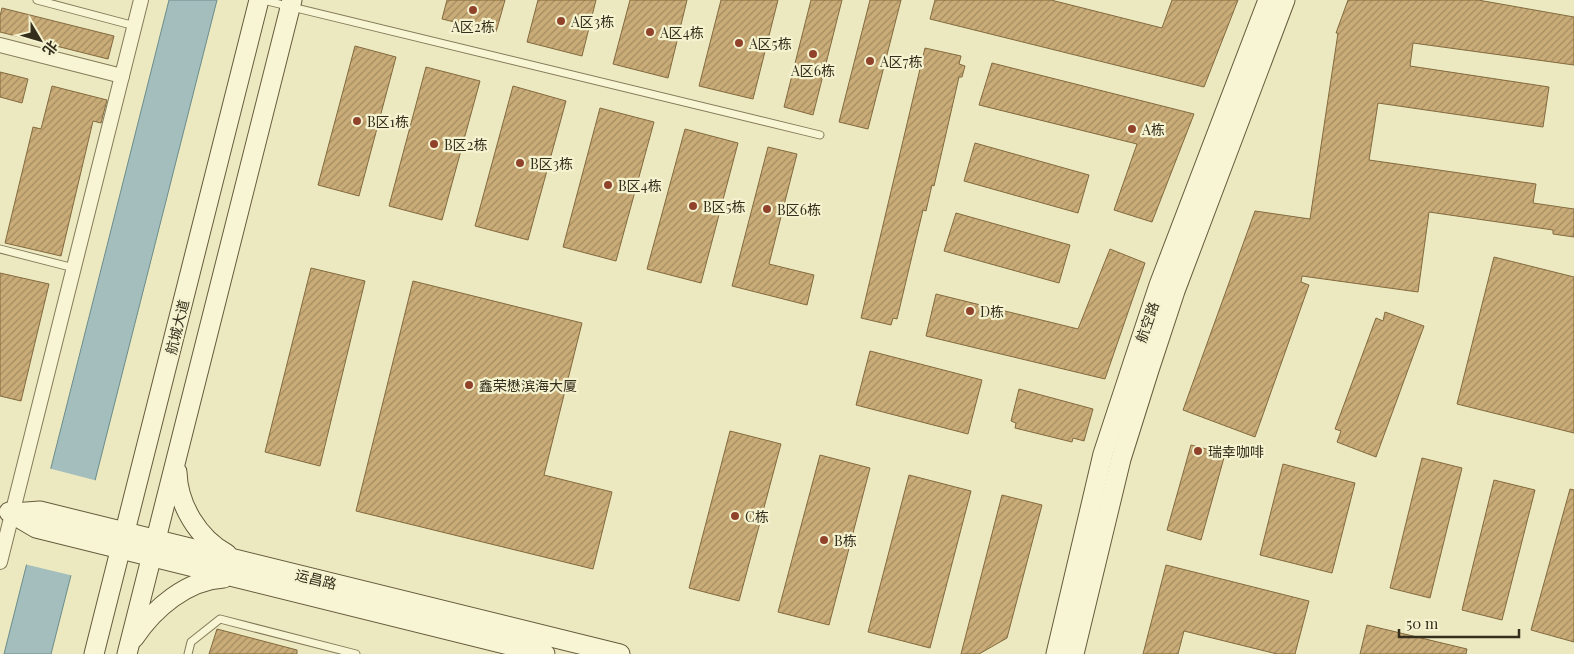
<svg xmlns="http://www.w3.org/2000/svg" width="1574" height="654" viewBox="0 0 1574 654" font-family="'Playfair Display','Noto Sans SC',serif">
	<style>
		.water { fill: #a3bebd; stroke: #6b8c8b }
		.pier { fill: #ece9c0 }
		.building { fill: url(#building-hatch); stroke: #836a3f }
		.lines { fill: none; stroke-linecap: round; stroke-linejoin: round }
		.lane-casing { stroke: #847a59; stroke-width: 9 }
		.street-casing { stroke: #847a59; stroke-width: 16 }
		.secondary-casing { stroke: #665b3c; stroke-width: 21 }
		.lane { stroke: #f7f5d3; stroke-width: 7 }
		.street { stroke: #f7f5d3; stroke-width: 14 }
		.secondary { stroke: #f7f5d3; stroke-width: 19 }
		.poi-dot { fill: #91422b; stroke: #f4f2cf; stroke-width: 2 }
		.labels { text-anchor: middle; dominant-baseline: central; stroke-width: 4.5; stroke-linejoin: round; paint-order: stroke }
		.poi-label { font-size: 14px; fill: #342e1d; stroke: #f4f2cf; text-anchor: start }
		.street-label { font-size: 14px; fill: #342e1d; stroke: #f4f2cf }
	</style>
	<defs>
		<pattern id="building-hatch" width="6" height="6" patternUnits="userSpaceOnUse" patternTransform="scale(1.25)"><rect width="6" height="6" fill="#c9ac77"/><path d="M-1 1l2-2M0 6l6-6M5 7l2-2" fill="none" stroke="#a48c61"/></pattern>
	</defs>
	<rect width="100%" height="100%" fill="#ece9c0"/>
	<path class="water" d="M 169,0 L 217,0 L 51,654 L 4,654 Z"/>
	<path class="pier" d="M 48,468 L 98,481 L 74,576 L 24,564 Z"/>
	<g class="building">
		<path d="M 447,0 L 505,0 L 496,32 L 442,19 Z"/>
		<path d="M 538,0 L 596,0 L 582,56 L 527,42 Z"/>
		<path d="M 630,0 L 687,0 L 668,78 L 613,64 Z"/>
		<path d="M 721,0 L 778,0 L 753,99 L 699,86 Z"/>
		<path d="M 811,0 L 842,0 L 813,115 L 784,107 Z"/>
		<path d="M 870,0 L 901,0 L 868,129 L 839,122 Z"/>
		<path d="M 935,0 L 1051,0 L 1162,28 L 1172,0 L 1238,0 L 1204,87 L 930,19 Z"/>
		<path d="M 1348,0 L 1478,0 L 1574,17 L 1574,65 L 1413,43 L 1410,66 L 1549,87 L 1543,127 L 1378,103 L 1369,160 L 1536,184 L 1533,203 L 1574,209 L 1574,237 L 1553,234 L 1553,230 L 1429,212 L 1418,292 L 1302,276 L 1301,282 L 1309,285 L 1255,437 L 1183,410 L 1255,211 L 1310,219 L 1338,33 L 1336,33 Z"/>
		<path d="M 2,8 L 114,36 L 108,59 L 0,32 L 0,16 Z"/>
		<path d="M 355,46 L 396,57 L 359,196 L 318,185 Z"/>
		<path d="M 925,48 L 961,56 L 959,64 L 965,66 L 962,77 L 959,77 L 934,186 L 932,185 L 926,211 L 923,210 L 897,319 L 893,318 L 891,325 L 861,318 Z"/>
		<path d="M 992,63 L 1194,114 L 1152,222 L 1114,210 L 1137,144 L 979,105 Z"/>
		<path d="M 426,67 L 480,81 L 442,220 L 389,206 Z"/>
		<path d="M 0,72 L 28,79 L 22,103 L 0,97 Z"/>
		<path d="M 52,86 L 107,100 L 101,123 L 93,121 L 61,256 L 5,243 L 33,127 L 41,129 Z"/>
		<path d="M 513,86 L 566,101 L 528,240 L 475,226 Z"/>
		<path d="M 600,108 L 654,122 L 616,261 L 563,247 Z"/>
		<path d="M 685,129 L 738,143 L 701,283 L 647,269 Z"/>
		<path d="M 975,143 L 1089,175 L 1078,213 L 964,181 Z"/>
		<path d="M 768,147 L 797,154 L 769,264 L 814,275 L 807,305 L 732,286 Z"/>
		<path d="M 956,213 L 1070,245 L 1059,283 L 944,251 Z"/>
		<path d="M 1110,249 L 1145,263 L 1105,379 L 926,336 L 936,294 L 1078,329 Z"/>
		<path d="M 1494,257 L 1574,277 L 1574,433 L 1457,404 Z"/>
		<path d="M 311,268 L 365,281 L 320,466 L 265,452 Z"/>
		<path d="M 0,273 L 49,284 L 21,401 L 0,396 Z"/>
		<path d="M 413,281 L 582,323 L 544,475 L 612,492 L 593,569 L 356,511 Z"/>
		<path d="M 1385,312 L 1424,326 L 1376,457 L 1337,442 L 1341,431 L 1335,429 L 1376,318 L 1383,321 Z"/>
		<path d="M 870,351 L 982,380 L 968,434 L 856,405 Z"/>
		<path d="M 1019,389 L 1093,409 L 1084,441 L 1073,438 L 1072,442 L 1015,428 L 1016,423 L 1011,421 Z"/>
		<path d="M 730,431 L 781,444 L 739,601 L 689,588 Z"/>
		<path d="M 1191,445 L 1225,454 L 1201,540 L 1167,530 Z"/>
		<path d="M 820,455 L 870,468 L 829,625 L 778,612 Z"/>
		<path d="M 1422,458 L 1462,468 L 1430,598 L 1390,588 Z"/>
		<path d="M 1283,464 L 1355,483 L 1332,573 L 1260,555 Z"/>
		<path d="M 909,475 L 971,491 L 930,648 L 868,632 Z"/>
		<path d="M 1494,480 L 1535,490 L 1502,620 L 1462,610 Z"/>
		<path d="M 1570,489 L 1574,490 L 1574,642 L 1531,630 Z"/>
		<path d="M 1002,495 L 1042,505 L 1007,638 L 979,654 L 961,654 Z"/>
		<path d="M 1166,565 L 1309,601 L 1295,654 L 1277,654 L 1184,631 L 1178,654 L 1143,654 Z"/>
		<path d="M 1367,625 L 1467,649 L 1466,654 L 1360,654 Z"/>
		<path d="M 217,629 L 297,650 L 297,654 L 209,654 Z"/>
	</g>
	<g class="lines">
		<defs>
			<g id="lane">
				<path d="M 37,0 L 135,26"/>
				<path d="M 263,0 L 820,135"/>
				<path d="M 0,249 L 74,268"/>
				<path d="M 188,654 L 191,642 L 220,619 L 356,654"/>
			</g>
			<g id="street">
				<path d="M 0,45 L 122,76"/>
				<path d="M 0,562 L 141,0"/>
			</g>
			<g id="secondary">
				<path d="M 177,472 C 178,505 198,538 227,554"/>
				<path d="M 9,512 L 36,528 L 545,654"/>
				<path d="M 12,513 L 40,511 L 620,654"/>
				<path d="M 134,638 C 154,608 187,580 224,578"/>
				<path d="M 94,654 L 259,0"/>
				<path d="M 127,654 L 292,0"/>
				<path d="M 1056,654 L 1103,454 L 1133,363 L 1159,285 L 1268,0"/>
				<path d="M 1074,654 L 1121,459 L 1149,370 L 1175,291 L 1285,0"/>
			</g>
		</defs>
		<use href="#lane" class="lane-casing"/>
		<use href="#street" class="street-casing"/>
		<use href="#secondary" class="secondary-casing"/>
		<use href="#lane" class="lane"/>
		<use href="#street" class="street"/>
		<use href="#secondary" class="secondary"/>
	</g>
	<g class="poi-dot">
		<circle cx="473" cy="10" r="5"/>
		<circle cx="561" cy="21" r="5"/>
		<circle cx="650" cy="32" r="5"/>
		<circle cx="739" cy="43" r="5"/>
		<circle cx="813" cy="54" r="5"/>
		<circle cx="870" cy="61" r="5"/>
		<circle cx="357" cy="121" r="5"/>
		<circle cx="1132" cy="129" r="5"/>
		<circle cx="434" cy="144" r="5"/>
		<circle cx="520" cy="163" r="5"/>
		<circle cx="608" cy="185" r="5"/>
		<circle cx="693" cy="206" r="5"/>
		<circle cx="767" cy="209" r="5"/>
		<circle cx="970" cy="311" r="5"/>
		<circle cx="469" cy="385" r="5"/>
		<circle cx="1198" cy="451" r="5"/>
		<circle cx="735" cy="516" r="5"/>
		<circle cx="824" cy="540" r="5"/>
	</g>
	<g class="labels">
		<g class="poi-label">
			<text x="571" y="21">A区3栋</text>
			<text x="473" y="26" text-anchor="middle">A区2栋</text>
			<text x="660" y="32">A区4栋</text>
			<text x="749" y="43">A区5栋</text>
			<text x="880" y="61">A区7栋</text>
			<text x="813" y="70" text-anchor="middle">A区6栋</text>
			<text x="367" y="121">B区1栋</text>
			<text x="1142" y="129">A栋</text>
			<text x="444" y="144">B区2栋</text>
			<text x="530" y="163">B区3栋</text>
			<text x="618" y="185">B区4栋</text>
			<text x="703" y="206">B区5栋</text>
			<text x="777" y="209">B区6栋</text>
			<text x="980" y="311">D栋</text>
			<text x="479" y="385">鑫荣懋滨海大厦</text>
			<text x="1208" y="451">瑞幸咖啡</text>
			<text x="745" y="516">C栋</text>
			<text x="834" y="540">B栋</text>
		</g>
		<g class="street-label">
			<text transform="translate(1147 322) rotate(-71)">航空路</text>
			<text transform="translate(177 327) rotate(-76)">航城大道</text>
			<text transform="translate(316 579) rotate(14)">运昌路</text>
		</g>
	</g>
	<g transform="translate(40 40) rotate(128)" stroke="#f4f2cf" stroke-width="4" paint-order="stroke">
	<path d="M0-4L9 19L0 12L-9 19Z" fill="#342e1d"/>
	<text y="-8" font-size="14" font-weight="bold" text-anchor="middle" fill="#342e1d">北</text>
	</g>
	<path d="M1399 629v8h120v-8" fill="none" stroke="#342e1d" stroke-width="2.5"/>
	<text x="1406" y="629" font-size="15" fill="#342e1d" stroke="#f4f2cf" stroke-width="4" paint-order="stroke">50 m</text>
</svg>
